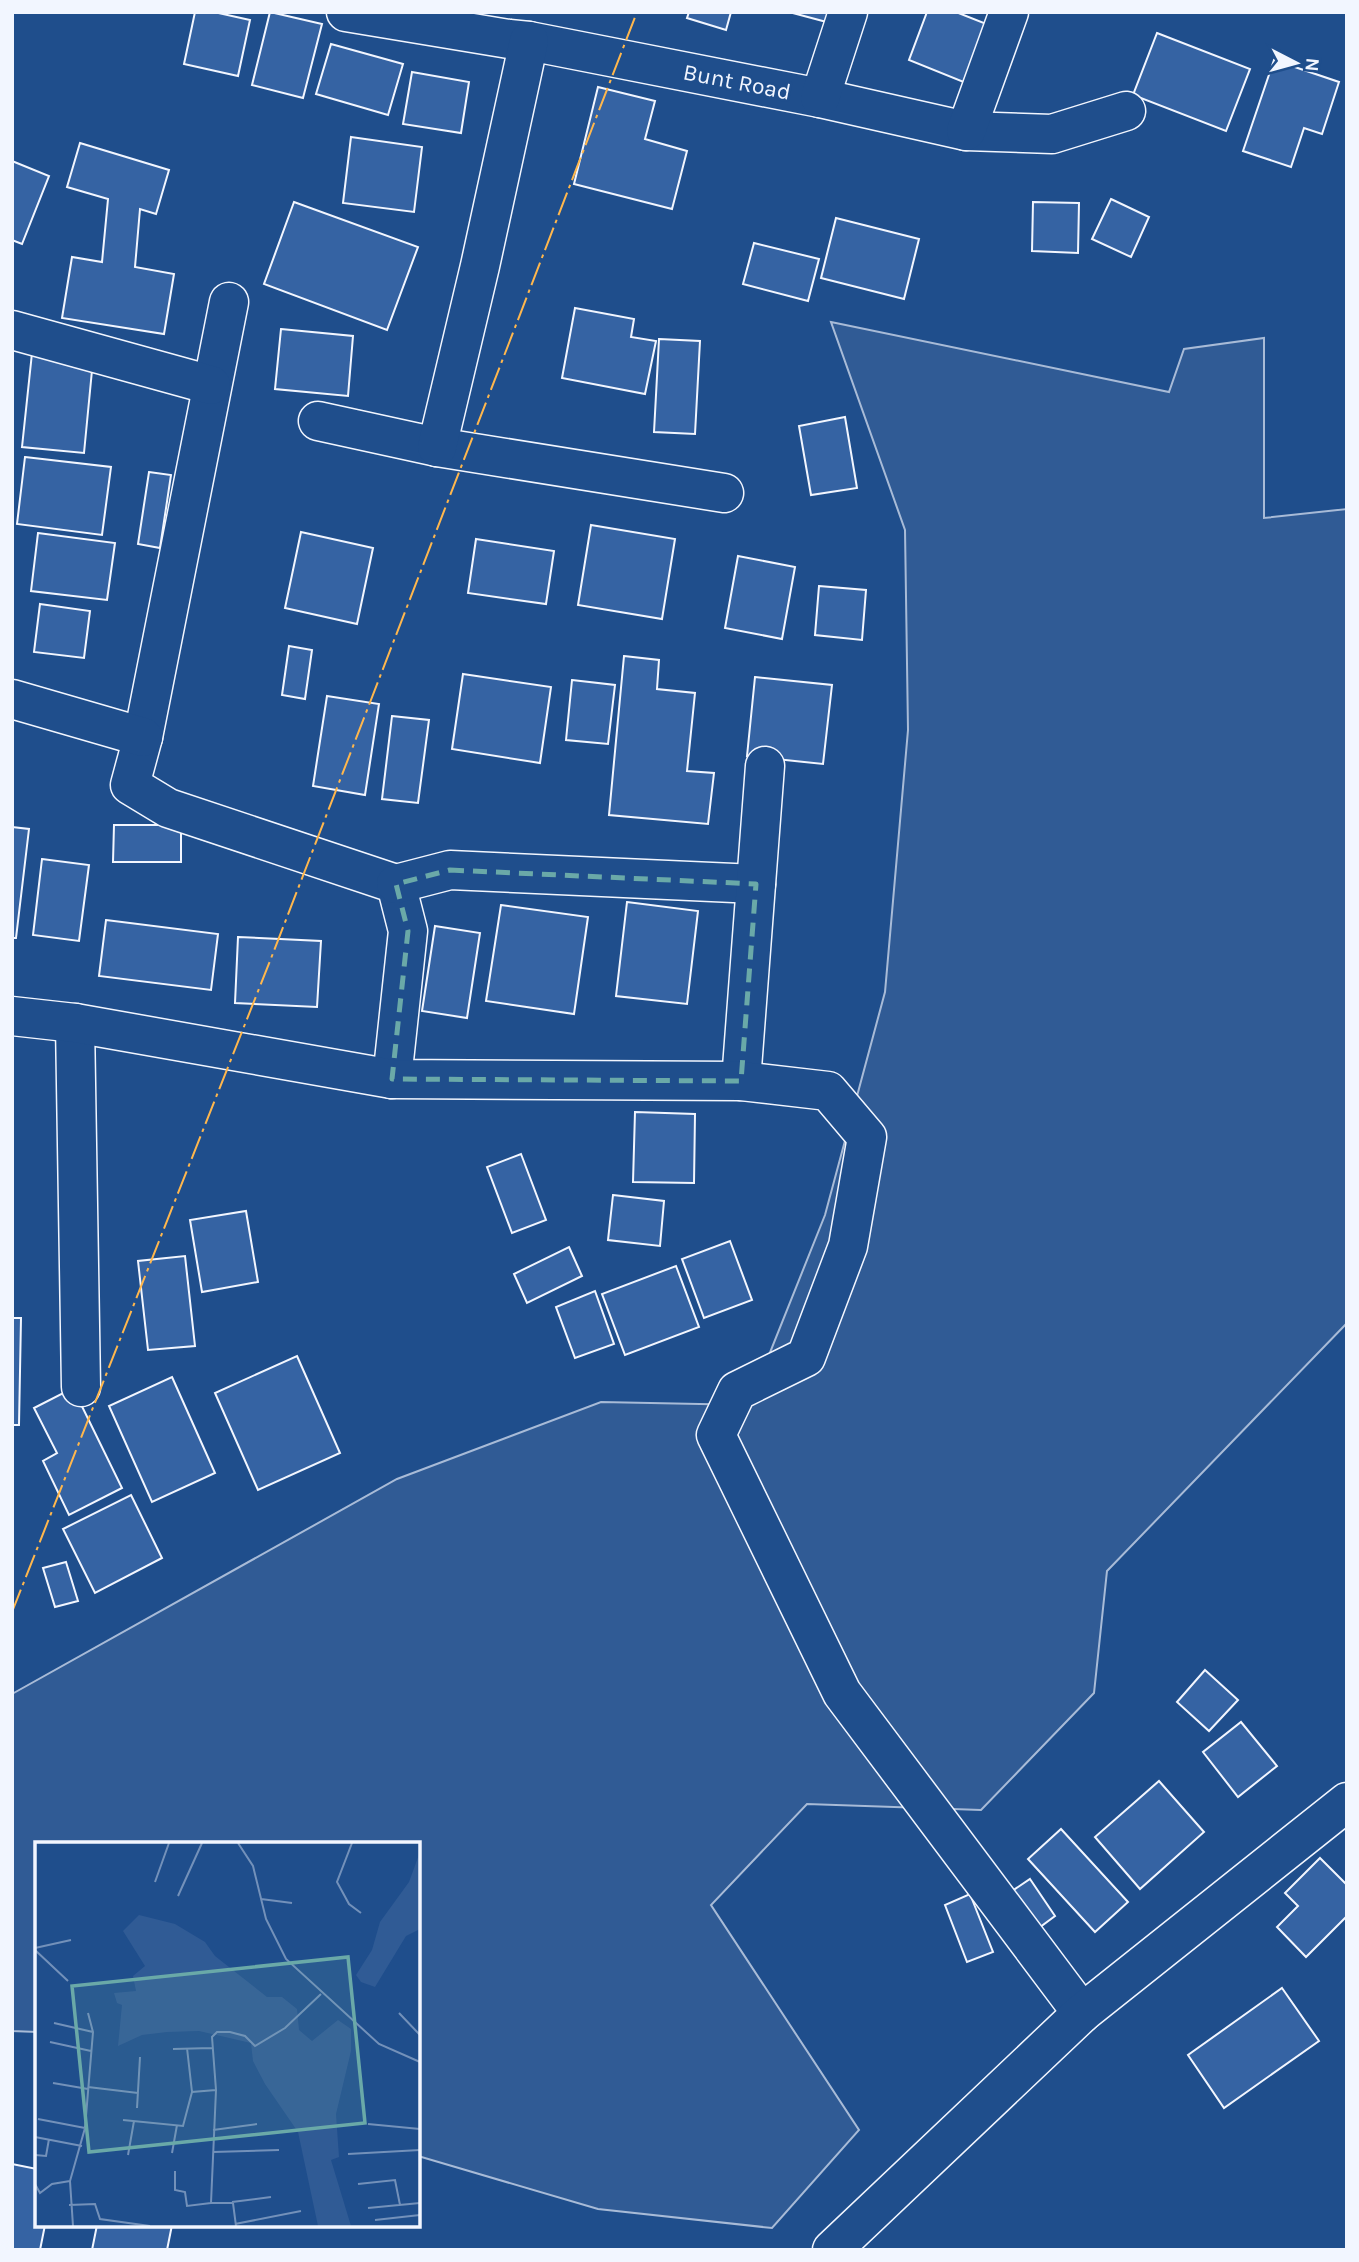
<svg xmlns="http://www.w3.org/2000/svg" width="1359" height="2262" viewBox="0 0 1359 2262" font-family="Karla,sans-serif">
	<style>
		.built { fill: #305b95; stroke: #a8bbd7; stroke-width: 2 }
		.building { fill: #3563a3; stroke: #f2f6ff; stroke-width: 2 }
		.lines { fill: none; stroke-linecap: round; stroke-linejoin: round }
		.street-casing { stroke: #f2f6ff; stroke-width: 41 }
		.secondary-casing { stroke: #f2f6ff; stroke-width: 41 }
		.street { stroke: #1f4e8c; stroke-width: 38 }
		.secondary { stroke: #1f4e8c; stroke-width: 38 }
		.power { stroke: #ffb74d; stroke-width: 2; stroke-dasharray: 24 5 3.5 5; stroke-linecap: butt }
		.marked { fill: none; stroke: #6aa9a8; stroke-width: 5; stroke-dasharray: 14 9; stroke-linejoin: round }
		.labels { text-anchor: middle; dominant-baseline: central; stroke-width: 5; stroke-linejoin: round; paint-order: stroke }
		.street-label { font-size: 23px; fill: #f2f6ff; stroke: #1f4e8c }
		.inset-road { fill: none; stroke: #7391ba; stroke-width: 2 }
		.view { fill: #6aa9a8; fill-opacity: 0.15; stroke: #6aa9a8; stroke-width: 3.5 }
		.inset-edge { fill: none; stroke: #f2f6ff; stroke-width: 3.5 }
	</style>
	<rect width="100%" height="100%" fill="#1f4e8c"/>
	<path class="built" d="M 831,322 L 1169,392 L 1184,349 L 1264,338 L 1264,518 L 1347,509 L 1347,1323 L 1107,1571 L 1094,1693 L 981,1810 L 807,1804 L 711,1905 L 859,2130 L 772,2228 L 598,2209 L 418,2156 L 418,1844 L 37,1844 L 37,2032 L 12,2031 L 12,1694 L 397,1479 L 601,1402 L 749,1405 L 825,1215 L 885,992 L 908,730 L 905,530 Z"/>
	<g class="building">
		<path d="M 195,12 L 214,12 L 250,20 L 238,76 L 184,64 Z"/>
		<path d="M 270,12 L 322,24 L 303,98 L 252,85 Z"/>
		<path d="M 689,12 L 731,12 L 726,30 L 687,18 Z"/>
		<path d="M 789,12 L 837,12 L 834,24 Z"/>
		<path d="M 927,12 L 956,12 L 989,25 L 966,83 L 909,60 Z"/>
		<path d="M 1157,33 L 1250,69 L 1226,131 L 1133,95 Z"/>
		<path d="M 331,44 L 403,64 L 388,115 L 316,94 Z"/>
		<path d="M 1274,60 L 1339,82 L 1322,134 L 1304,128 L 1291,167 L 1243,151 Z"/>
		<path d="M 412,72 L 469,82 L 461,133 L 403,124 Z"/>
		<path d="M 598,87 L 655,101 L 645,139 L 687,151 L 672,209 L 574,184 Z"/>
		<path d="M 351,137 L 422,147 L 414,212 L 343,203 Z"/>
		<path d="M 80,143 L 169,170 L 156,214 L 140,209 L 135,267 L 174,274 L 164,334 L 62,318 L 72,257 L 102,262 L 108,199 L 67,187 Z"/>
		<path d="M 12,161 L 49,176 L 22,244 L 12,240 Z"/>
		<path d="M 1111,199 L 1149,217 L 1131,257 L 1092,239 Z"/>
		<path d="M 294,202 L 418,247 L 387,330 L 264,284 Z"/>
		<path d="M 1033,202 L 1079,203 L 1078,253 L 1032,251 Z"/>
		<path d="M 836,218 L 919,239 L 904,299 L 821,278 Z"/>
		<path d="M 754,243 L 819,259 L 808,301 L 743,284 Z"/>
		<path d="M 575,308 L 634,319 L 631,337 L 656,341 L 645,394 L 562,378 Z"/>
		<path d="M 281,329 L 353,336 L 348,396 L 275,389 Z"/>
		<path d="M 659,339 L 700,341 L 695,434 L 654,432 Z"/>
		<path d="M 32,353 L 93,360 L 84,453 L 22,447 Z"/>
		<path d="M 845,417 L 857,488 L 811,495 L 799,426 Z"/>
		<path d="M 25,457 L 111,467 L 102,535 L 17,524 Z"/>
		<path d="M 149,472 L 171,475 L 160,548 L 138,544 Z"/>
		<path d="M 591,525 L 675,539 L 662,619 L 578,605 Z"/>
		<path d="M 301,532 L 373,548 L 357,624 L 285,608 Z"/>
		<path d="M 38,533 L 115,543 L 107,600 L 31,591 Z"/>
		<path d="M 476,539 L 554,551 L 546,604 L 468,593 Z"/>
		<path d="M 738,556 L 795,567 L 782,639 L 725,628 Z"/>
		<path d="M 819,586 L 866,590 L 862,640 L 815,635 Z"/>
		<path d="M 40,604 L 90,611 L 84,658 L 34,652 Z"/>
		<path d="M 289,646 L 312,650 L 305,699 L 282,695 Z"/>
		<path d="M 624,656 L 659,660 L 657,689 L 695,693 L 687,771 L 714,773 L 708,824 L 609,815 Z"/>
		<path d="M 463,674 L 551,687 L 540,763 L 452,749 Z"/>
		<path d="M 755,677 L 832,685 L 823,764 L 747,756 Z"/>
		<path d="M 572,680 L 615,685 L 608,744 L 566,740 Z"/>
		<path d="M 327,696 L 379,704 L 365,795 L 313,786 Z"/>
		<path d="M 392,716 L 429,720 L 418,803 L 382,799 Z"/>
		<path d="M 114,825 L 181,825 L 181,862 L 113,862 Z"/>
		<path d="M 12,827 L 29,829 L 16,938 L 12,938 Z"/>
		<path d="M 42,859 L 89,865 L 79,941 L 33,935 Z"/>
		<path d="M 627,902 L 698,911 L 687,1004 L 616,996 Z"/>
		<path d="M 501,905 L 588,917 L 574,1014 L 486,1001 Z"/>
		<path d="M 106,920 L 218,934 L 211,990 L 99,976 Z"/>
		<path d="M 435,926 L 480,933 L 467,1018 L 422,1011 Z"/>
		<path d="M 238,937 L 321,941 L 317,1007 L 235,1003 Z"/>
		<path d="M 635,1112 L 695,1114 L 694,1183 L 633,1182 Z"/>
		<path d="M 521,1154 L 546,1220 L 512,1233 L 487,1167 Z"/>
		<path d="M 613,1195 L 664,1201 L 660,1246 L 608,1240 Z"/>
		<path d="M 246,1211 L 258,1282 L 202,1292 L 190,1220 Z"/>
		<path d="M 730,1241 L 752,1300 L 704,1318 L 682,1259 Z"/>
		<path d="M 569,1247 L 582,1276 L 527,1303 L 514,1274 Z"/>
		<path d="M 185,1256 L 195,1346 L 148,1350 L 138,1261 Z"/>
		<path d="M 676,1266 L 699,1327 L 625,1355 L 602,1294 Z"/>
		<path d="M 595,1291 L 614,1344 L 575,1358 L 556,1307 Z"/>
		<path d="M 12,1318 L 21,1318 L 19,1425 L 12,1425 Z"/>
		<path d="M 297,1356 L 340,1453 L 258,1490 L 215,1393 Z"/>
		<path d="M 172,1377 L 215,1473 L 152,1502 L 109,1406 Z"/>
		<path d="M 73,1388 L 122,1488 L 69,1515 L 43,1461 L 57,1453 L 34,1408 Z"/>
		<path d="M 131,1495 L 162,1558 L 95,1593 L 63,1529 Z"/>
		<path d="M 66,1562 L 78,1601 L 55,1607 L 43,1568 Z"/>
		<path d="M 1205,1670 L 1238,1700 L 1209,1731 L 1177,1702 Z"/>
		<path d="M 1241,1722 L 1277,1766 L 1238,1797 L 1203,1752 Z"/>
		<path d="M 1159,1781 L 1204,1832 L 1140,1889 L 1095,1837 Z"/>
		<path d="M 1061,1829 L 1128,1902 L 1095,1932 L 1028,1859 Z"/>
		<path d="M 1320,1858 L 1347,1885 L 1347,1916 L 1306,1957 L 1277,1927 L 1298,1906 L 1285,1893 Z"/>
		<path d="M 1030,1879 L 1055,1916 L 1032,1933 L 1006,1895 Z"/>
		<path d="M 970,1894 L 993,1952 L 967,1962 L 945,1905 Z"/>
		<path d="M 1282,1988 L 1319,2041 L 1224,2108 L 1188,2055 Z"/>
		<path d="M 12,2164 L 37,2169 L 37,2225 L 45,2225 L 40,2250 L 12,2250 Z"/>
		<path d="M 97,2225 L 172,2225 L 167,2250 L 92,2250 Z"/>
	</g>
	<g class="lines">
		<defs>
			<g id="street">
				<path d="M 346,12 L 509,39 L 529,41 L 820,98 L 966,131 L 1052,134 L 1126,111"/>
				<path d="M 820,98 L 848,12"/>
				<path d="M 966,131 L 1009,12"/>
				<path d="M 229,302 L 143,737 L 130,785 L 168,808 L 396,884 L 408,931 L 392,1079"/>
				<path d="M 12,330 L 211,385"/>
				<path d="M 318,421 L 437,447 L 724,493"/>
				<path d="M 437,447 L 480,266 L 529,41"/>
				<path d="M 12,699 L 143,737"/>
				<path d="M 396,884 L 450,870 L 756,884"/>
				<path d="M 75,1023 L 81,1387"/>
				<path d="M 741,1081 L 765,766"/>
			</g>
			<g id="secondary">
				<path d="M 12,1016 L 75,1023 L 392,1079 L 741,1081 L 828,1091 L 867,1137 L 848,1246 L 806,1357 L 737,1391 L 716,1435 L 842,1693 L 1082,2013"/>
				<path d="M 832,2250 L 1082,2013 L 1347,1802"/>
			</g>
		</defs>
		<use href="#street" class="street-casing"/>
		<use href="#secondary" class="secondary-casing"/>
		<use href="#street" class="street"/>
		<use href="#secondary" class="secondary"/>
		<path class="power" d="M 12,1612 L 270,961 L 637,12"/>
	</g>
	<path class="marked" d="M 450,870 L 756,884 L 741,1081 L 392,1079 L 408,931 L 396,884 Z"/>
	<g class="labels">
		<g class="street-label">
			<text transform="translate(737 82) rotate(11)">Bunt Road</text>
		</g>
	</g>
	<g transform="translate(35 1842)">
		<rect width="385" height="385" fill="#1f4e8c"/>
		<path d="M 385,10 L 385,87 L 371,94 L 340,145 L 326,140 L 321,133 L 337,108 L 345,80 L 374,40 ZM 104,73 L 140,82 L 170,100 L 180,114 L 232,155 L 247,155 L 262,167 L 264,188 L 277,199 L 303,178 L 316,187 L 316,209 L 301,272 L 304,315 L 296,318 L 316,384 L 283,384 L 263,290 L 230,242 L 218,219 L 216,201 L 164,189 L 132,190 L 107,193 L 83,204 L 87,163 L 82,161 L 79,151 L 101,149 L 98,134 L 110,124 L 88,89 Z" fill="#305b95"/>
		<path class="inset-road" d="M 203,1 L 218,24 L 231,77 L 251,117 L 344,202 L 385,220M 317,1 L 302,40 L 314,62 L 326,71M 120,40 L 134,1M 143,54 L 167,1M 226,57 L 257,61M 0,106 L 36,98M 0,108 L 33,139M 364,171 L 385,193M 19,181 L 58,190M 15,200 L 56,209M 152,206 L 157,250M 138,207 L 177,206M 18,241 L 53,247M 53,245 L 103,251M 102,266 L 105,215M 3,277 L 50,286M 88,278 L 148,284 L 157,250 L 181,248M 333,282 L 385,287M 178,288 L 222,282M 0,295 L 47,304M 178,310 L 244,308M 137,311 L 142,283M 313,312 L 385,308M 0,313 L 11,314 L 14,297M 93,313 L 99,279M 140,329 L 140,348 L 150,350 L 152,364 L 176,361M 0,342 L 5,351 L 17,342 L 35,339M 323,342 L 360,338 L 365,363M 197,360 L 236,355M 34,363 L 60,362 L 65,377 L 115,384M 333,366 L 385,361M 340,378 L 385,373M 200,382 L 266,369M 38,384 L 35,339 L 50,286 L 58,190 L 53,171M 201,384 L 198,361 L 176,361 L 181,248 L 177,195 L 182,190 L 195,190 L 210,194 L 220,204 L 250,186 L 286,152"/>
		<path class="view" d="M 313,115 L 330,281 L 54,310 L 37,144 Z"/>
		<rect width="385" height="385" class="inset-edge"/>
	</g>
	<rect width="1359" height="2262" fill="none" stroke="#f2f6ff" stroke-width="28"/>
	<g transform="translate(1296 63) rotate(96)" stroke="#1f4e8c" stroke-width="5" paint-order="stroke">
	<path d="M0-5L12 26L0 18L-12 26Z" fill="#f2f6ff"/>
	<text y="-10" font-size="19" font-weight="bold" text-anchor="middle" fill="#f2f6ff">N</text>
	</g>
</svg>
